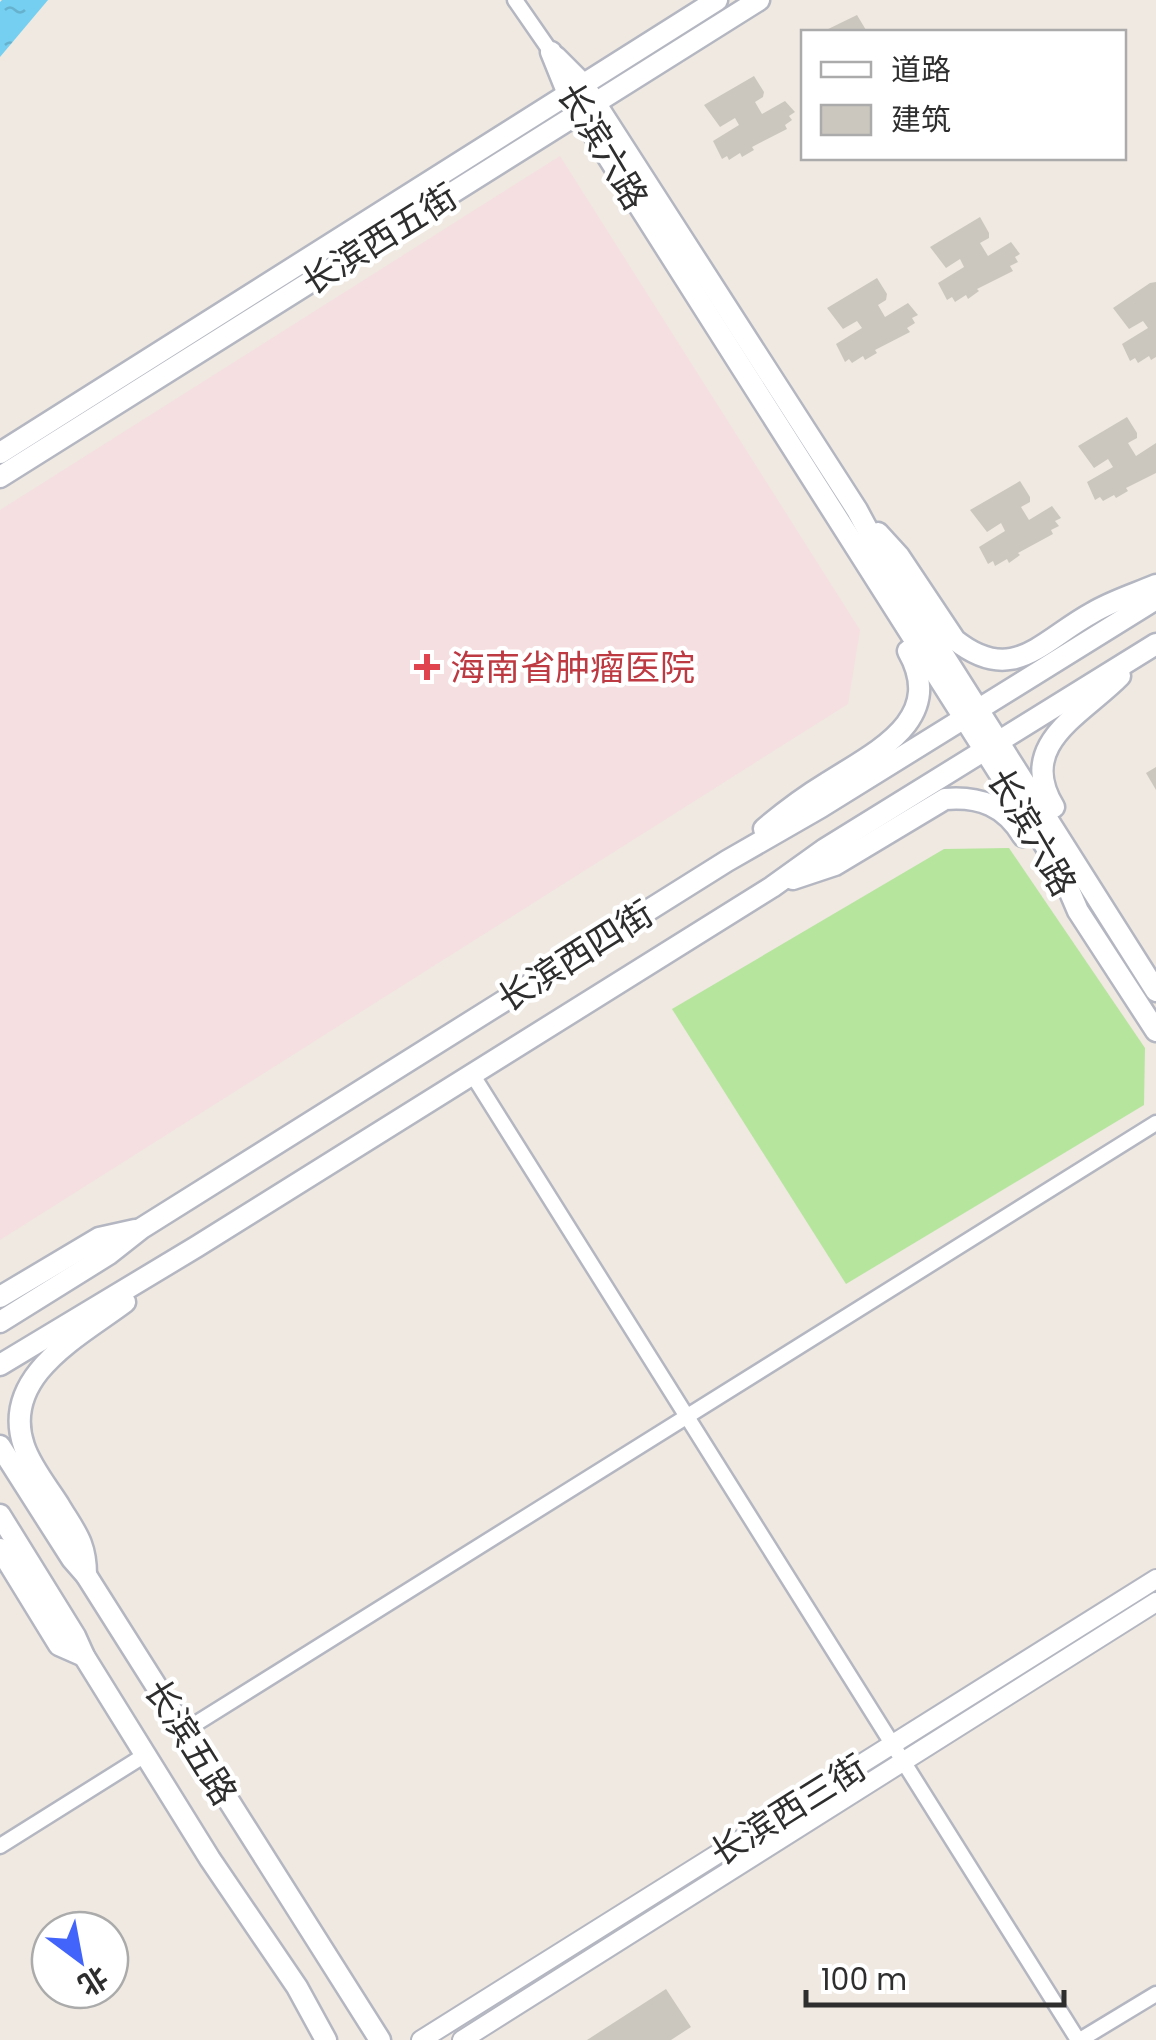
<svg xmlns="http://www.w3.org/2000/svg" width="1156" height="2040" viewBox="0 0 1156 2040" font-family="Poppins,'Noto Sans SC',sans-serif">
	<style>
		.medical { fill: #f5dfe0 }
		.grass { fill: #b6e59e }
		.water { fill: url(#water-ripples) }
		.building { fill: #cbc7bf }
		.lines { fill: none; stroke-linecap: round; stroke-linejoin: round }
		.minor-casing { stroke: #b4b7c1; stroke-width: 19 }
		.tertiary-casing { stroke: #b4b7c1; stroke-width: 22 }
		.secondary-casing { stroke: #b4b7c1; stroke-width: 25 }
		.minor { stroke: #fff; stroke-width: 14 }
		.tertiary { stroke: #fff; stroke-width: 18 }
		.secondary { stroke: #fff; stroke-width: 20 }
		.health-dot { fill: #e0444e; stroke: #fff; stroke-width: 4 }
		.labels { text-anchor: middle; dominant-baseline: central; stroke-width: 9; stroke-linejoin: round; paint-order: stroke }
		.street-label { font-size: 35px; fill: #2e2e2e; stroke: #fff }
		.health-label { font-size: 35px; fill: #be3a42; stroke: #fff; text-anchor: start }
	</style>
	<defs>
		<pattern id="water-ripples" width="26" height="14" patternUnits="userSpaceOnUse" patternTransform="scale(2.5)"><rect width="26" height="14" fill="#75cff0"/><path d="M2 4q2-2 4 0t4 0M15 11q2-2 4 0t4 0" fill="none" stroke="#66b2ce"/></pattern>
	</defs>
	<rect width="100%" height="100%" fill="#efe9e1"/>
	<path class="medical" d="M 560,156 L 860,630 L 848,704 L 0,1240 L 0,510 Z"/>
	<path class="grass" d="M 1009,848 L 1145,1048 L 1144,1105 L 846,1284 L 672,1009 L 944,849 Z"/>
	<path class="water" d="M 2,0 L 48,0 L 0,57 L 0,2 Z"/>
	<g class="building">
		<path d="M 857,15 L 866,30 L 862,32 L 822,32 Z"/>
		<path d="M 754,76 L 764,92 L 763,97 L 755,102 L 762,114 L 785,101 L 795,112 L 789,116 L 792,120 L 785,125 L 787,129 L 752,147 L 754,150 L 742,157 L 740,153 L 729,160 L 727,156 L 722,159 L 713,141 L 739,125 L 735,118 L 720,127 L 704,105 Z"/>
		<path d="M 980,217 L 989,233 L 989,238 L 980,243 L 988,256 L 1011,242 L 1020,254 L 1015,257 L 1018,262 L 1010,266 L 1013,271 L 977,289 L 979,291 L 968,299 L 966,295 L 955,302 L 952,297 L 947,300 L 938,283 L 964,267 L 960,259 L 946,268 L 930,247 Z"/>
		<path d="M 877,278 L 887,294 L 886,300 L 878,305 L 885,317 L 908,303 L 918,315 L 912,318 L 915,323 L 907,328 L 910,332 L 875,350 L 877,353 L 865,360 L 863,356 L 852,363 L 849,359 L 845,362 L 836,344 L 862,328 L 857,321 L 843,329 L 827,308 Z"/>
		<path d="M 1156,282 L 1156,357 L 1151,360 L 1149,356 L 1138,363 L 1135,358 L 1130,361 L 1122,344 L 1148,328 L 1143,321 L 1129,329 L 1113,308 L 1150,283 Z"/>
		<path d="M 1127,417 L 1137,433 L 1137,438 L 1128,443 L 1136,456 L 1156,443 L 1156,473 L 1126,488 L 1128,491 L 1116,498 L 1114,495 L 1103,501 L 1100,497 L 1095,500 L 1087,482 L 1113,467 L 1108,459 L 1094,468 L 1078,446 Z"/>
		<path d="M 1020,481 L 1030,497 L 1030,502 L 1021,507 L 1029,520 L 1052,506 L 1061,518 L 1055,521 L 1059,526 L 1051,530 L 1053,534 L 1018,553 L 1020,555 L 1009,563 L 1007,559 L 995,566 L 993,561 L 988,564 L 979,547 L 1005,531 L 1001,523 L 987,532 L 970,510 Z"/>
		<path d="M 1156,767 L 1156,790 L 1146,773 Z"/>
		<path d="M 666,1989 L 691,2027 L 671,2040 L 587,2040 Z"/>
	</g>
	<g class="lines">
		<defs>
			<g id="minor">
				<path d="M 515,0 L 551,52"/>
				<path d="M 472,1074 L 1078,2040"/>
				<path d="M 184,1731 L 1156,1123"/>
				<path d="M 0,1846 L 145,1755"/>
				<path d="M 1080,2040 L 1156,1994"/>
			</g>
			<g id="tertiary">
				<path d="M 421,2040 L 1156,1579"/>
				<path d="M 462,2040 L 1156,1602"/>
			</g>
			<g id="secondary">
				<path d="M 551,52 L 568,94 L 1060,869 L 1078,911 L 1156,1031"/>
				<path d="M 556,57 L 583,84 L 857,510 L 886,564 L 1156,991"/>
				<path d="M 0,453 L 717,0"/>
				<path d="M 0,477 L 759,0"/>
				<path d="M 878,533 L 899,556 L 955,640 C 1013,686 1041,641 1092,613 C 1112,601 1135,594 1156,585"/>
				<path d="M 1054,807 C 1015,744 1083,714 1120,676"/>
				<path d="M 764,829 C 784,812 804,797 827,783 C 875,752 947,720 908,651"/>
				<path d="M 793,879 L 835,865 L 945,799 C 980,796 1005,806 1023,836"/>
				<path d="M 0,1297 L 99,1238 L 135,1230"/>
				<path d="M 0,1322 L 109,1254 L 142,1228 L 727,861 L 821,807 L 1156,599"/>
				<path d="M 0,1365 L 196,1247 L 772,887 L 825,849 L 1156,644"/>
				<path d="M 0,1446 L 72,1559 L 86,1575 L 380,2040"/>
				<path d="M 0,1515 L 75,1636 L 84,1656 L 210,1859 L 297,1987 L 326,2040"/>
				<path d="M 0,1549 L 59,1645 L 84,1656"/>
				<path d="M 86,1575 C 86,1542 75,1532 59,1505 C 47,1486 31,1467 24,1446 C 0,1376 80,1336 125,1302"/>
			</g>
		</defs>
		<use href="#minor" class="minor-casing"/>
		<use href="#tertiary" class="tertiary-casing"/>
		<use href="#secondary" class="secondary-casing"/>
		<use href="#minor" class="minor"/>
		<use href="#tertiary" class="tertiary"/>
		<use href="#secondary" class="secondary"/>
	</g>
	<path class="health-dot" d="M422 652h10v10h10v10h-10v10h-10v-10h-10v-10h10z"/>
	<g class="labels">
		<g class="street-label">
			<text transform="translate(603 146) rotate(59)">长滨六路</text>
			<text transform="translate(379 239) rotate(-32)">长滨西五街</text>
			<text transform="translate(1032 832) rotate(60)">长滨六路</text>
			<text transform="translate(575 956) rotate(-32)">长滨西四街</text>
			<text transform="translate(191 1742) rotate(58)">长滨五路</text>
			<text transform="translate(788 1810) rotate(-32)">长滨西三街</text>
		</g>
		<g class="health-label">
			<text x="450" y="667">海南省肿瘤医院</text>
		</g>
	</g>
	<rect x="801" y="30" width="325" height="130" fill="#ffffff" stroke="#ababab" stroke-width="2.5"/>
	<rect x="821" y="62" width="50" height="15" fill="#ffffff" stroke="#ababab" stroke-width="2.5"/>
	<text x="891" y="80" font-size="30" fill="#2e2e2e">道路</text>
	<rect x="821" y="105" width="50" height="30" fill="#cbc7bf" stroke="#ababab" stroke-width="2.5"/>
	<text x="891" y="130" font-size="30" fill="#2e2e2e">建筑</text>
	<g transform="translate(80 1960) rotate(148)"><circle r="48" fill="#ffffff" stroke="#ababab" stroke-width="2.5"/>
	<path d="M0-8L18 38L0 25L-18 38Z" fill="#4264fb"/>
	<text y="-15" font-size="28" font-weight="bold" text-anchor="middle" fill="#2e2e2e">北</text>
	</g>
	<path d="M806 1990v15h258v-15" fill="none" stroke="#2e2e2e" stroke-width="5"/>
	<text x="821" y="1990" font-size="30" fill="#2e2e2e" stroke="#ffffff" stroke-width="8" paint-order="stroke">100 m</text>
</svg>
